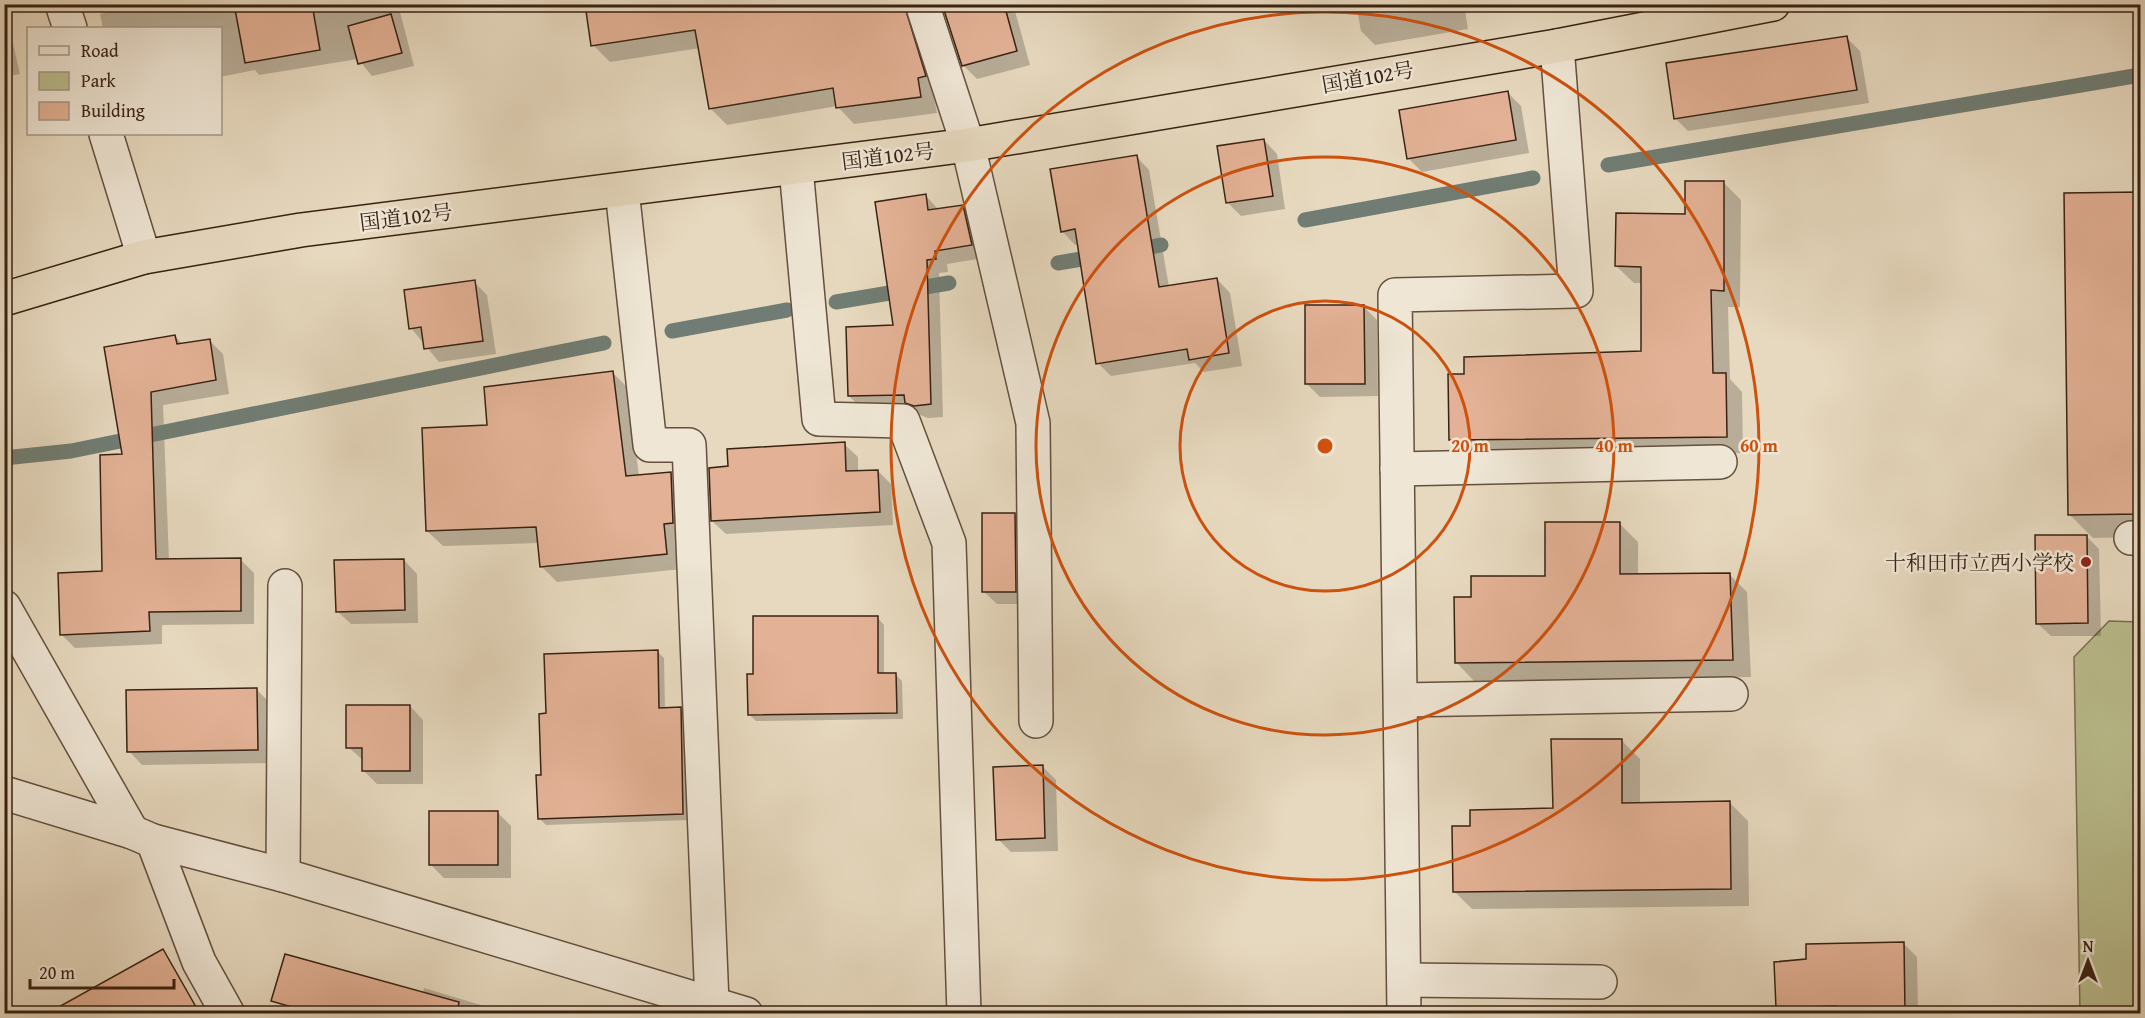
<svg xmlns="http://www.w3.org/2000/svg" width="2145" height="1018" viewBox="0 0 2145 1018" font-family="'Gentium Book Plus','Noto Serif JP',serif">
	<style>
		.green { fill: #bbbe8e; stroke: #7a7050; stroke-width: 1.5 }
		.shadow { fill: #0003 }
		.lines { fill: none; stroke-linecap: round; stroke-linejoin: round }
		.stream { stroke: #717d74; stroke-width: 15 }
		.building { fill: #e3b195; stroke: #392213; stroke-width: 1.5 }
		.minor-casing { stroke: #64503e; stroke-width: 36 }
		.highway-casing { stroke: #392213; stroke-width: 36 }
		.minor { stroke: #efe6d5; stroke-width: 33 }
		.highway { stroke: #e7d9bf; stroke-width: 33 }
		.ring { fill: none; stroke: #ce510d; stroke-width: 3 }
		.poi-dot { fill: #8f2418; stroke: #efe6d5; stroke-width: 2 }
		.labels { text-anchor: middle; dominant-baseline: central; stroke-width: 5; stroke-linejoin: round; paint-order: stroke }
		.street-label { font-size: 21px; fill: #392213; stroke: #efe6d5 }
		.poi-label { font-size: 21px; fill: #392213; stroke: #efe6d5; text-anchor: end }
		.centre { fill: #ce510d; stroke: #efe6d5; stroke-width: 3 }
		.ring-label { font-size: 18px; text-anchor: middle; font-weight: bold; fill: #ce510d; stroke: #efe6d5; stroke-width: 5; stroke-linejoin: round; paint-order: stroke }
	</style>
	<rect width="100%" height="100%" fill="#e7d9bf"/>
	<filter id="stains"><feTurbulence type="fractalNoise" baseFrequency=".00333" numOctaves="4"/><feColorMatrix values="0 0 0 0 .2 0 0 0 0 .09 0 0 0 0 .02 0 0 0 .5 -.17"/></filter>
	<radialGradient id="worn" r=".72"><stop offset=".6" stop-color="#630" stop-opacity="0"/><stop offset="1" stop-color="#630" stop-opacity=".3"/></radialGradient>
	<path class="green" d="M 2109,621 L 2140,622 L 2140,1013 L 2080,1013 L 2074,657 Z"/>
	<g class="shadow">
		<path d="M 151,4 L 398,4 L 414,66 L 372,76 L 358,59 L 259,75 L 255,70 L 220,77 L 220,28 L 103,28 L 100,14 Z"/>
		<path d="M 586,4 L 903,7 L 920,24 L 937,113 L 854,124 L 837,106 L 727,125 L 710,108 L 700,48 L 610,62 L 593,45 Z"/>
		<path d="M 943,4 L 1013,4 L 1030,65 L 977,79 L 963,65 Z"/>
		<path d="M 1356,4 L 1464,4 L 1468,29 L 1375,45 L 1361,31 Z"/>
		<path d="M 4,5 L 20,74 L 4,77 Z"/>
		<path d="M 1847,38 L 1860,51 L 1869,103 L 1688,131 L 1675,118 Z"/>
		<path d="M 1508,93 L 1521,106 L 1529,153 L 1422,172 L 1408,158 Z"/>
		<path d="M 1264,140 L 1277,154 L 1285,209 L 1241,216 L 1227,202 Z"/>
		<path d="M 1136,156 L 1149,170 L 1169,287 L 1217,279 L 1230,293 L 1242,366 L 1204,372 L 1195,363 L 1111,376 L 1098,363 L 1079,244 L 1075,245 L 1062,231 Z"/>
		<path d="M 1724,183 L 1741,200 L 1740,307 L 1728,307 L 1730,379 L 1742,392 L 1743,453 L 1468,456 L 1451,439 L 1466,375 L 1643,352 L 1643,283 L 1634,283 L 1616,266 L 1686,216 Z"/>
		<path d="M 2140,194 L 2140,537 L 2093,538 L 2070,515 L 2065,195 Z"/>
		<path d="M 926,196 L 938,209 L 962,206 L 975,219 L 984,258 L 947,264 L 948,272 L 939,273 L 943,417 L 928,418 L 920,415 L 912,407 L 862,409 L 849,396 L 895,327 Z"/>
		<path d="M 474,282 L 487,295 L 496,354 L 439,362 L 411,328 Z"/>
		<path d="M 1363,306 L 1377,320 L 1378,396 L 1320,397 L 1307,384 Z"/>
		<path d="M 175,336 L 183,345 L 209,340 L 223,354 L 229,394 L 163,405 L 169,560 L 240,559 L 254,573 L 254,624 L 162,625 L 162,644 L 75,648 L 61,634 L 104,573 L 124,456 L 105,348 Z"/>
		<path d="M 612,372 L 628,388 L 639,476 L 671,473 L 686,489 L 682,569 L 557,582 L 541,566 L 539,543 L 443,546 L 427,531 L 488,427 Z"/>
		<path d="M 844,444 L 858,457 L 858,472 L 878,471 L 891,484 L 893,525 L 726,534 L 712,521 Z"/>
		<path d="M 1015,514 L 1028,528 L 1029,604 L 997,604 L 983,591 Z"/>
		<path d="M 1620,524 L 1638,542 L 1638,576 L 1729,574 L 1747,592 L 1751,677 L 1474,681 L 1456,662 L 1473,599 L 1547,578 Z"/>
		<path d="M 2086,536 L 2099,549 L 2101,636 L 2051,636 L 2037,623 Z"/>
		<path d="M 404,560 L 417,574 L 418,623 L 351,624 L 337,611 Z"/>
		<path d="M 878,618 L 884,625 L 884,674 L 895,674 L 902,681 L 903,719 L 756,721 L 750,715 L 754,676 Z"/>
		<path d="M 658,652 L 664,658 L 665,709 L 680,709 L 687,715 L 689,820 L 546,825 L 539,818 L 547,715 Z"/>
		<path d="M 256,689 L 270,703 L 271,763 L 142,765 L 129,751 Z"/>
		<path d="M 410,706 L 423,720 L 423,784 L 377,784 L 364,771 L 364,761 L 348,747 Z"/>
		<path d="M 1622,741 L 1640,759 L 1640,804 L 1730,803 L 1748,821 L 1749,906 L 1472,909 L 1454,891 L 1471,827 L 1555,809 Z"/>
		<path d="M 1042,766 L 1056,780 L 1058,851 L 1011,852 L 998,839 Z"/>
		<path d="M 497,812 L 511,826 L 511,878 L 444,878 L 431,865 Z"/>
		<path d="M 1904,944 L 1917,957 L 1918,1014 L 1784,1014 L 1778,1007 L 1808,961 Z"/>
		<path d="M 424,988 L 511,1014 L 324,1014 L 423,993 Z"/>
	</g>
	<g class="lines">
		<g class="stream">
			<path d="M 1608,165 L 2140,75"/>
			<path d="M 1305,220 L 1533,178"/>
			<path d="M 1134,250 L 1161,245"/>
			<path d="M 1058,263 L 1099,256"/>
			<path d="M 836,302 L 949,283"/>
			<path d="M 672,331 L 787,310"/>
			<path d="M 4,458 L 71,451 L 604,343"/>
		</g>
	</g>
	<g class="building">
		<path d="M 234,4 L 312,4 L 320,50 L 245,63 Z"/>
		<path d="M 585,4 L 904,4 L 926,76 L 918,78 L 921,97 L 836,108 L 833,88 L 709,109 L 695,30 L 591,46 Z"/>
		<path d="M 942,4 L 1004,4 L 1017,51 L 962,66 Z"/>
		<path d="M 391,14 L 402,53 L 358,64 L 348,26 Z"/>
		<path d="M 1847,36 L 1857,90 L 1674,119 L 1666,63 Z"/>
		<path d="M 1508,91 L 1516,140 L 1407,159 L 1399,110 Z"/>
		<path d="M 1264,139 L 1273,196 L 1226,203 L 1217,146 Z"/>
		<path d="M 1137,155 L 1159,287 L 1217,278 L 1229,353 L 1189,360 L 1187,349 L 1096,364 L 1075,229 L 1061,232 L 1050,169 Z"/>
		<path d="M 1685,181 L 1724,181 L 1724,291 L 1711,290 L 1713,373 L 1726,373 L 1727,437 L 1449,440 L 1448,374 L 1464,374 L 1464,357 L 1641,351 L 1641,267 L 1615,266 L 1616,213 L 1685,214 Z"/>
		<path d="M 2140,192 L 2140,514 L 2068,515 L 2064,193 Z"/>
		<path d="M 926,194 L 928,210 L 963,205 L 972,245 L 935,251 L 936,259 L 927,260 L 931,404 L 914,406 L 905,403 L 904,395 L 848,396 L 846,327 L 893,325 L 875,202 Z"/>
		<path d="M 475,280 L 483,341 L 424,349 L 421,327 L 409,329 L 404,290 Z"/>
		<path d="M 1305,305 L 1364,305 L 1365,384 L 1305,384 Z"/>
		<path d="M 175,335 L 177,344 L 210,339 L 216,380 L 151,392 L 156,559 L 241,558 L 241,611 L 149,612 L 150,631 L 60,635 L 58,573 L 102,571 L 100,455 L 122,454 L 104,347 Z"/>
		<path d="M 613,371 L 626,476 L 671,472 L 673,523 L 664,524 L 667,554 L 540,567 L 536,527 L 426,531 L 422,428 L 487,425 L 484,387 Z"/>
		<path d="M 845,442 L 846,471 L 878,470 L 880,512 L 711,521 L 709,468 L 728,466 L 727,449 Z"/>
		<path d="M 982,513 L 1015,513 L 1016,592 L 982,592 Z"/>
		<path d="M 1545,522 L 1620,522 L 1620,574 L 1730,573 L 1733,660 L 1455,663 L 1454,597 L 1471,597 L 1471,576 L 1545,576 Z"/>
		<path d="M 2035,535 L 2087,535 L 2088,623 L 2036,624 Z"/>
		<path d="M 404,559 L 405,610 L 336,612 L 334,560 Z"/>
		<path d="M 753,616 L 878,616 L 878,673 L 896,673 L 897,713 L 748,715 L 747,674 L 753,674 Z"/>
		<path d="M 658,650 L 659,708 L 681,707 L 683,814 L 538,819 L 536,775 L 541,775 L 539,714 L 546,713 L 544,654 Z"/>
		<path d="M 257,688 L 258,750 L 127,752 L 126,690 Z"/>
		<path d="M 346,705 L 410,705 L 410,771 L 362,771 L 362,748 L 346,748 Z"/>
		<path d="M 1551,739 L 1622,739 L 1622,803 L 1730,801 L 1731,889 L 1453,892 L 1452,826 L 1470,826 L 1470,810 L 1553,808 Z"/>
		<path d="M 1043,765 L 1045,838 L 996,840 L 993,767 Z"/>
		<rect x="429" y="811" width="69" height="54"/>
		<path d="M 1904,942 L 1905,1013 L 1836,1014 L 1836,1006 L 1776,1008 L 1774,962 L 1806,959 L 1806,944 Z"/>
		<path d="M 163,949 L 200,1014 L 46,1014 Z"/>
		<path d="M 285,954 L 459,1002 L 457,1014 L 316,1014 L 271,1001 Z"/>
	</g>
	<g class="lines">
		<defs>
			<g id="minor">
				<path d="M 62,4 L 70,28"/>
				<path d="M 922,4 L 968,145 L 1033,423 L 1036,721"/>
				<path d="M 106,134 L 144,257"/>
				<path d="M 796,168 L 819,419 L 903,421 L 949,543 L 964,1014"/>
				<path d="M 622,190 L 650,445 L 689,445 L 712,1003"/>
				<path d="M 1397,469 L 1720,462"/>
				<path d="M 2131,538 L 2140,538"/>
				<path d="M 4,607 L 132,832"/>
				<path d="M 1401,700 L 1731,694"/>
				<path d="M 4,793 L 132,832 L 153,841 L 283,875 L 746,1014"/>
				<path d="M 153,841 L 199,962 L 228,1014"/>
				<path d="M 283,875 L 285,586"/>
				<path d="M 1404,980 L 1600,982"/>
				<path d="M 1404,1014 L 1395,295 L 1576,291 L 1557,46"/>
			</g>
			<path id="highway" d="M 4,299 L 144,257 L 301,230 L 968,145 L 1557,46 L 1773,4"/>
		</defs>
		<use href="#minor" class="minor-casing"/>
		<use href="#highway" class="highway-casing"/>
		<use href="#minor" class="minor"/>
		<use href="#highway" class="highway"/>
	</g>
	<g class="ring">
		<circle cx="1325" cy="446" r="145"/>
		<circle cx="1325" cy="446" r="289"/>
		<circle cx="1325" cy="446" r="434"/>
	</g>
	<circle class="poi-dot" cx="2086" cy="562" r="6"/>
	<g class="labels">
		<g class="street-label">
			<text transform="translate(1368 77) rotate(-10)">国道102号</text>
			<text transform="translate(888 156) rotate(-7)">国道102号</text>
			<text transform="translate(406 217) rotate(-7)">国道102号</text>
		</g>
		<g class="poi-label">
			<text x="2074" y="562">十和田市立西小学校</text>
		</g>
	</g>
	<circle cx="1325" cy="446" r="9" class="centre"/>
	<g class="ring-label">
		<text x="1470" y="452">20 m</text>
		<text x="1614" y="452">40 m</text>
		<text x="1759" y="452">60 m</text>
	</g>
	<rect width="2145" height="1018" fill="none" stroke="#e7d9bf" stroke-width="24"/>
	<rect x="6" y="6" width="2133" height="1006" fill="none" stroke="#392213" stroke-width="3"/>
	<rect x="12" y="12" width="2121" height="994" fill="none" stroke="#392213" stroke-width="1.5"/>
	<rect x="27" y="27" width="195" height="108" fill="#efe6d5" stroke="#a69887" stroke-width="1.5"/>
	<rect x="39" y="46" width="30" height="9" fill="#efe6d5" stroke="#a69887" stroke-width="1.5"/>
	<text x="81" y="57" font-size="18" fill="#392213">Road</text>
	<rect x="39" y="72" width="30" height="18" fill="#bbbe8e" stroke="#a69887" stroke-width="1.5"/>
	<text x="81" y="87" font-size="18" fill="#392213">Park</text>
	<rect x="39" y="102" width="30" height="18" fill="#e3b195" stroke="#a69887" stroke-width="1.5"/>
	<text x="81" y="117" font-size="18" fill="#392213">Building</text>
	<g transform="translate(2088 961)" stroke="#efe6d5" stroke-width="4.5" paint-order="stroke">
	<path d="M0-4.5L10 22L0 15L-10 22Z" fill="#392213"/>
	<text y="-9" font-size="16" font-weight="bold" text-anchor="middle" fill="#392213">N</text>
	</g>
	<path d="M30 979v9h144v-9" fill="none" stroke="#392213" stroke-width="3"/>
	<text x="39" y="979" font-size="18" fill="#392213" stroke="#efe6d5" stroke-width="4.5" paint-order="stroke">20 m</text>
	<rect width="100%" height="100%" filter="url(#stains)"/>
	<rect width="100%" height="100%" fill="url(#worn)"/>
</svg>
